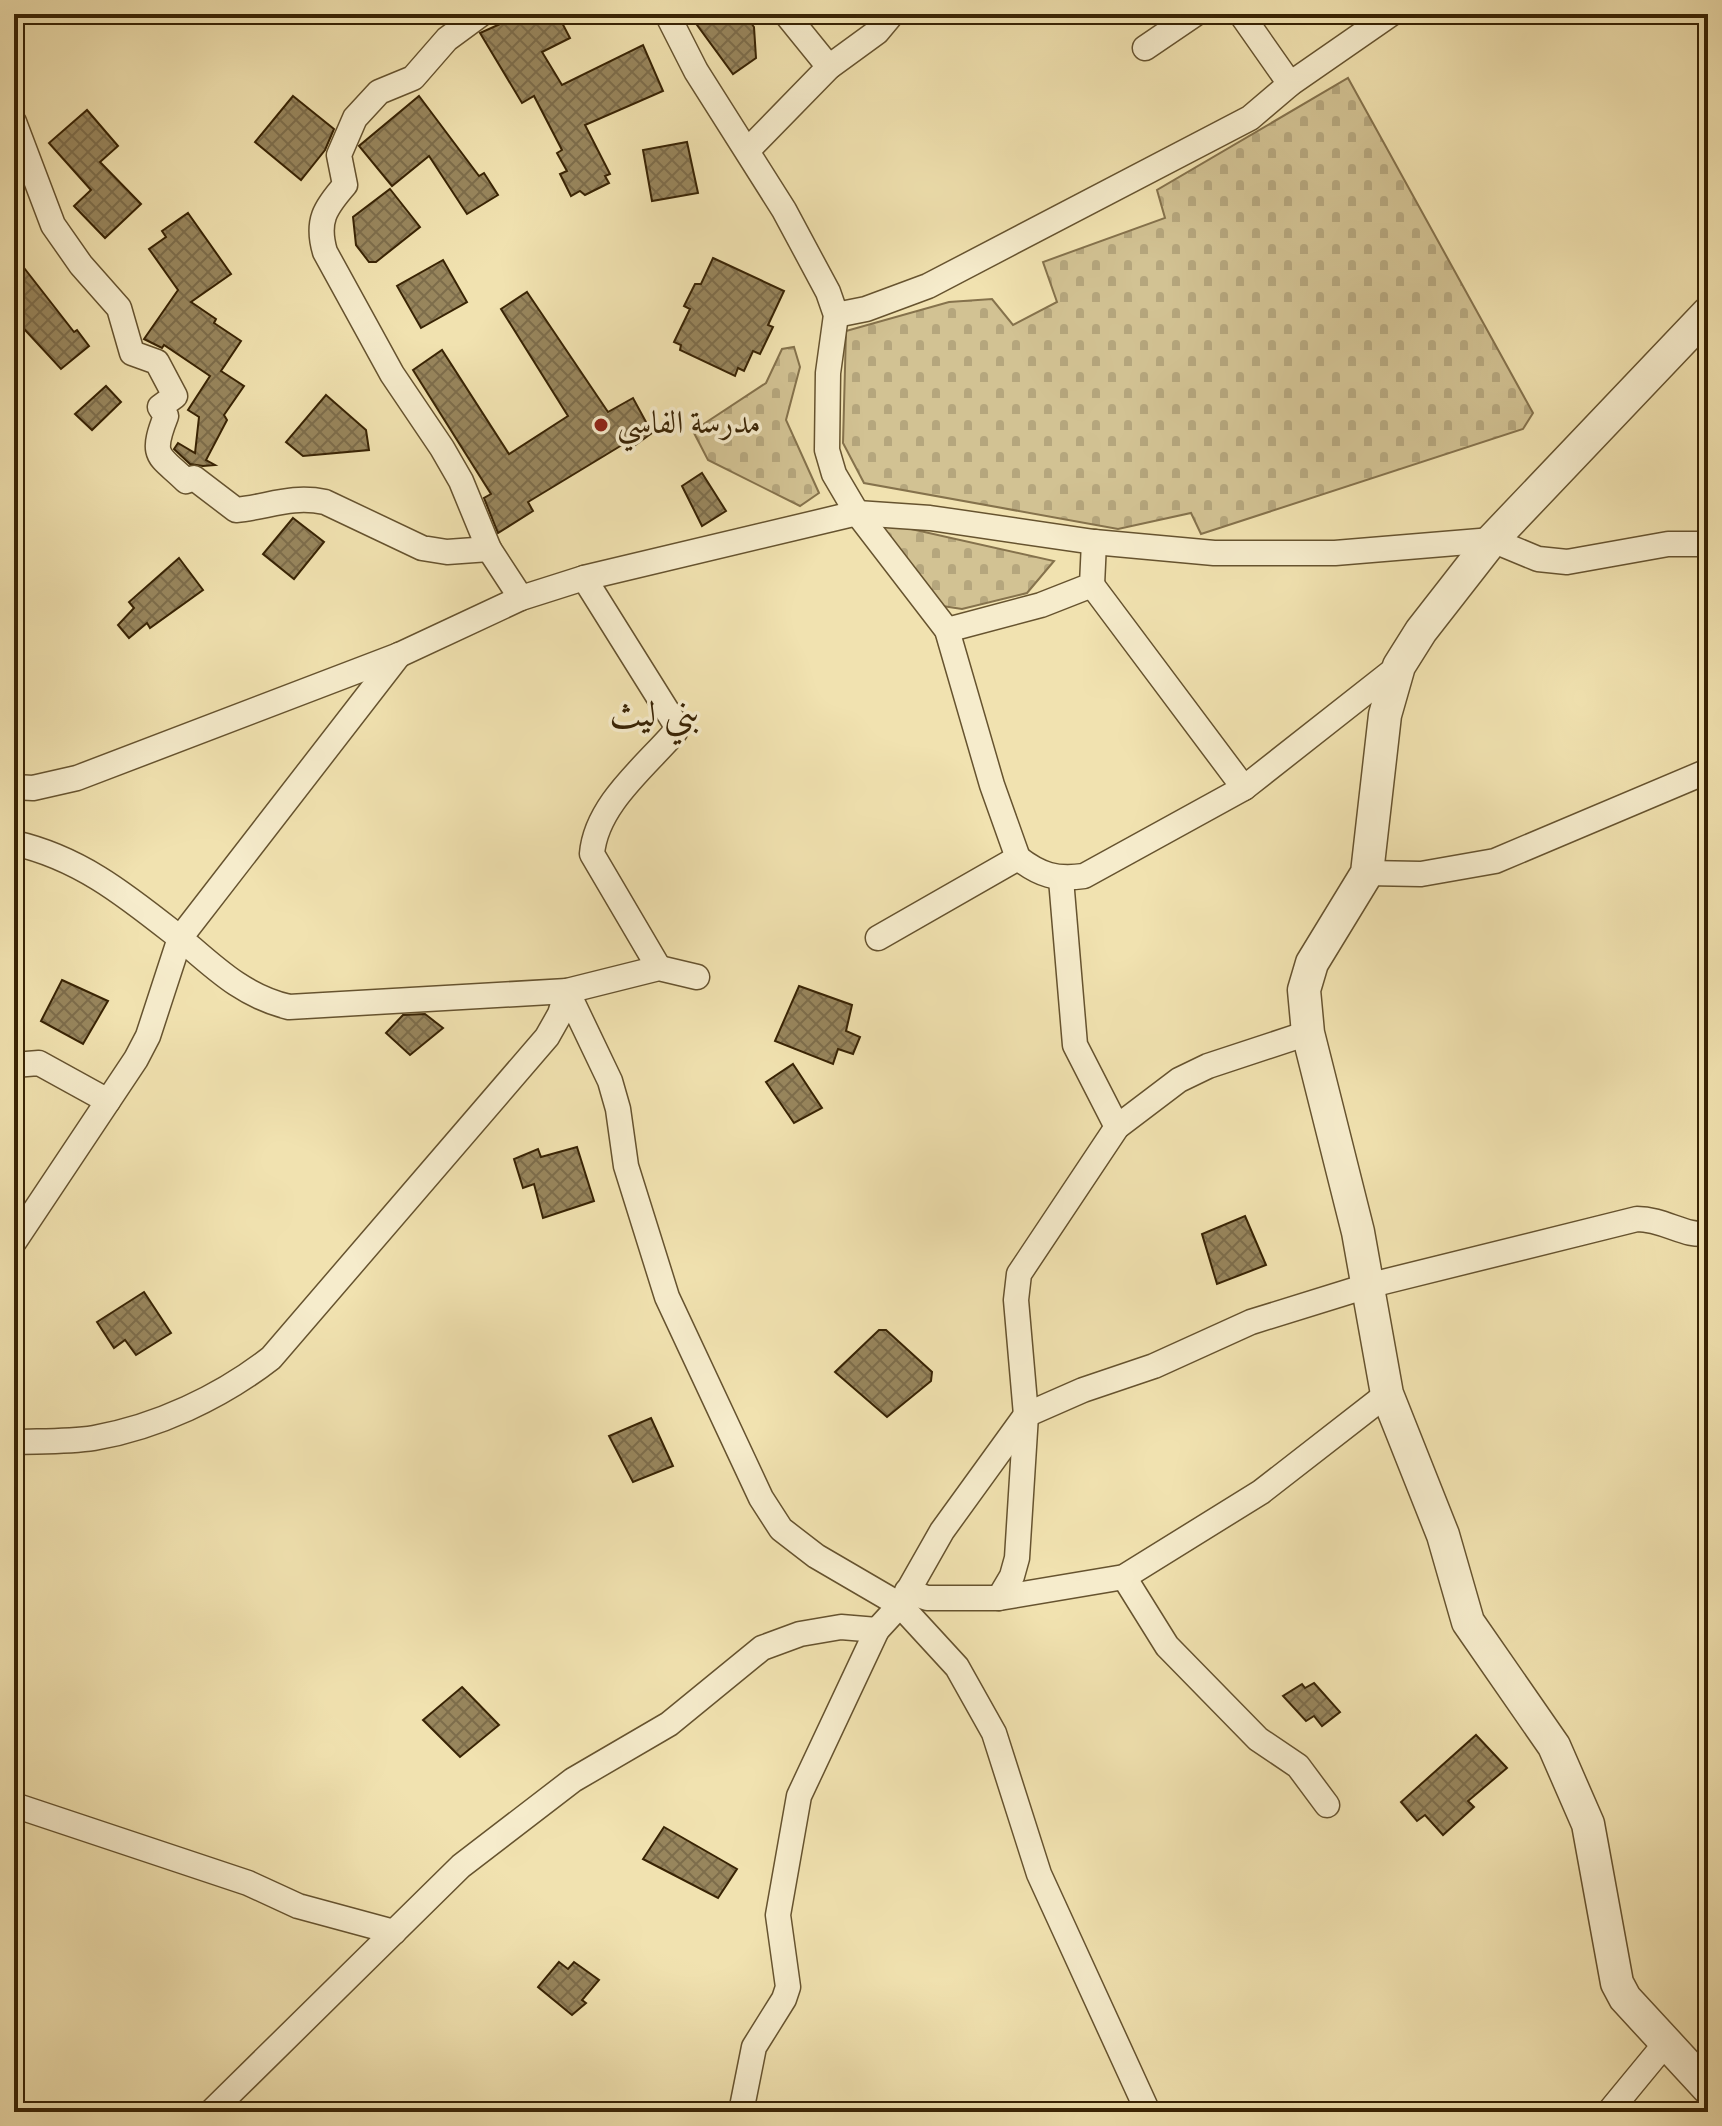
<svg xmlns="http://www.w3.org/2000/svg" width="1722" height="2126" viewBox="0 0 1722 2126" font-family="'Sorts Mill Goudy',Amiri,serif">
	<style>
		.cemetery { fill: url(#cemetery-stones); stroke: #85724c; stroke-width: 2 }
		.building { fill: url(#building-cross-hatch); stroke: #382304; stroke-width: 2 }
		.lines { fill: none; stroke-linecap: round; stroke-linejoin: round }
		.minor-casing { stroke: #66532f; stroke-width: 27 }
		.tertiary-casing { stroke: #66532f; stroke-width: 35 }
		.minor { stroke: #f6eccc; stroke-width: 24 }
		.tertiary { stroke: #f6eccc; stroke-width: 32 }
		.poi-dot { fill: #8f2418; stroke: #f6eccc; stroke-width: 3 }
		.labels { text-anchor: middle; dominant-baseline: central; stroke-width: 7; stroke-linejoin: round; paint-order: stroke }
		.poi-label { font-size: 32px; fill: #382304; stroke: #f6eccc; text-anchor: start }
		.quarter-label { font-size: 36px; fill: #382304; stroke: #f6eccc }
	</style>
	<defs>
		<pattern id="cemetery-stones" width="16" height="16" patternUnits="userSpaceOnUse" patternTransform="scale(2)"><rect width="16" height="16" fill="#d2c293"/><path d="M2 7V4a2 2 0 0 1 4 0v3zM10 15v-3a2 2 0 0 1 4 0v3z" fill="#b5a67d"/></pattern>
		<pattern id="building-cross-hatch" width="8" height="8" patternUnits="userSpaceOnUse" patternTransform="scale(2)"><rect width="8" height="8" fill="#98865d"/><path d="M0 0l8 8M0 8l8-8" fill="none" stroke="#7d6d4b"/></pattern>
	</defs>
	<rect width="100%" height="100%" fill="#f1e2b0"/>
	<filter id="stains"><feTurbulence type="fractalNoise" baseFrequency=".0025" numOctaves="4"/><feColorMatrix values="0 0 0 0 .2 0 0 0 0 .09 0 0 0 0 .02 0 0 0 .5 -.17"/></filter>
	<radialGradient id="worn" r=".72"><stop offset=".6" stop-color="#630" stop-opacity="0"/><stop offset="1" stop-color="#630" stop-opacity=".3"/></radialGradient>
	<g class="cemetery">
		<path d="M 1348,78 L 1533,413 L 1523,429 L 1201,534 L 1191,513 L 1118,529 L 864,483 L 843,443 L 846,331 L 949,302 L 992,299 L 1013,325 L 1057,302 L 1043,262 L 1165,218 L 1157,190 Z"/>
		<path d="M 794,347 L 800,367 L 786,420 L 819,493 L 800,506 L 708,460 L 693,431 L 766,383 L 782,349 Z"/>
		<path d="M 862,518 L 1054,561 L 1027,593 L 962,609 L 936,605 Z"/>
	</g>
	<g class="building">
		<path d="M 689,14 L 744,14 L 754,27 L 756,58 L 733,74 Z"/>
		<path d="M 559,17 L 570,38 L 542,52 L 562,85 L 643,45 L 663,91 L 585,125 L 610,174 L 605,176 L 609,183 L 585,195 L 580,191 L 571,196 L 560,174 L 567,171 L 557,153 L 562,150 L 534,96 L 522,103 L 480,33 L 509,20 Z"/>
		<path d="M 293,96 L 334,129 L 325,150 L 301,180 L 255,142 Z"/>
		<path d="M 419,96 L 479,176 L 484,173 L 498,195 L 467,214 L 429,156 L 392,186 L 359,146 Z"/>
		<path d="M 87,110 L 118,146 L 100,162 L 141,204 L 105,238 L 74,206 L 91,190 L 49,143 Z"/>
		<path d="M 687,142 L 698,193 L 652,201 L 643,150 Z"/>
		<path d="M 390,189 L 420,227 L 376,262 L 369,262 L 356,245 L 353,217 Z"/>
		<path d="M 188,213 L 231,274 L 191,302 L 216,319 L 214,323 L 241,341 L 221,371 L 244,386 L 224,415 L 227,420 L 206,460 L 215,465 L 203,466 L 190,464 L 174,449 L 178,443 L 195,453 L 199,417 L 188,410 L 210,376 L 164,345 L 162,348 L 144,339 L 178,290 L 149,249 L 166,237 L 162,231 Z"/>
		<path d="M 14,255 L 74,332 L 77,330 L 89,346 L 61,369 L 14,318 Z"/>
		<path d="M 713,258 L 784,291 L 768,325 L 773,327 L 760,354 L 753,351 L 744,371 L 738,368 L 735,376 L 680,350 L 681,345 L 674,342 L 690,309 L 684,306 L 695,284 L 701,284 Z"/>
		<path d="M 443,260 L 467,302 L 421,328 L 397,286 Z"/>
		<path d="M 527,292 L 608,412 L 633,398 L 652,433 L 631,448 L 627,442 L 528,502 L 533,511 L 498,533 L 484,498 L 491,494 L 413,370 L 442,350 L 509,454 L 568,416 L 501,309 Z"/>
		<path d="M 106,386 L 121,402 L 92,430 L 75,414 Z"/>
		<path d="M 326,395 L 366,430 L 369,450 L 303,456 L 286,442 Z"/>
		<path d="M 702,473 L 726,511 L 702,526 L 682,486 Z"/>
		<path d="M 293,518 L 324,542 L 294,579 L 263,554 Z"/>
		<path d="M 179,558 L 203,590 L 150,628 L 147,623 L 129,638 L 118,625 L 134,608 L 129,602 Z"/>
		<path d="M 62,980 L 108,1001 L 83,1044 L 41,1021 Z"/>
		<path d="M 799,986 L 852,1005 L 846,1031 L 860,1037 L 853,1054 L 838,1049 L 833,1064 L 775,1041 Z"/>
		<path d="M 425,1014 L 443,1028 L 410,1055 L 386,1033 L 403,1015 Z"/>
		<path d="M 793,1064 L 822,1108 L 794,1123 L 766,1082 Z"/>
		<path d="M 577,1147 L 594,1201 L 543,1218 L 534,1184 L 523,1188 L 514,1159 L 538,1149 L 541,1157 Z"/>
		<path d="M 1245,1216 L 1266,1265 L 1217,1284 L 1202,1234 Z"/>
		<path d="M 144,1292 L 171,1333 L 136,1355 L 125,1340 L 114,1348 L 97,1322 Z"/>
		<path d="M 879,1330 L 886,1330 L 932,1372 L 931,1381 L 887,1417 L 835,1372 Z"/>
		<path d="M 651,1418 L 673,1466 L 633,1482 L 609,1436 Z"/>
		<path d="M 1314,1683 L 1340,1712 L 1322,1726 L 1314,1716 L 1306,1721 L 1283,1696 L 1302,1684 L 1305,1688 Z"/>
		<path d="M 462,1687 L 499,1725 L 460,1757 L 423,1720 Z"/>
		<path d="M 1476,1735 L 1507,1768 L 1468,1801 L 1474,1807 L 1443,1835 L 1425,1815 L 1417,1821 L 1401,1802 Z"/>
		<path d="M 664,1827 L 737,1869 L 718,1898 L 643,1859 Z"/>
		<path d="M 559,1962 L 568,1969 L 574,1962 L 599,1980 L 582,2000 L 586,2003 L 572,2015 L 538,1987 Z"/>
	</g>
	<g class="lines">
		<defs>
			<g id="minor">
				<path d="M 481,14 L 447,39 L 413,78 L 379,92 L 355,118 L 339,155 L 345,185 C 325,208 316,221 325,252 L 392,374 L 442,448 L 461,481 L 489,549 L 521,598"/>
				<path d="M 667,14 L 696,71 L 784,210 L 828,292 L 836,315 L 828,373 L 827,450 L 834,474 L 857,513 L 947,630 L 992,785 L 1018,858"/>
				<path d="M 786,14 L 829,67"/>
				<path d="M 1241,14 L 1290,84"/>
				<path d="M 1145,48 L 1195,14"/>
				<path d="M 14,122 L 53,225 L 81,265 L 119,308 L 132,353 L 157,362 L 175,396 L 160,407 L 166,416 C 149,459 160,455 186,481 L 194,478 L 236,510 C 268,507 291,495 325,502 L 422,548 L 447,552 L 489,549"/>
				<path d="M 748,150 L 829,67 L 877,32 L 892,14"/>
				<path d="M 836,315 L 866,309 L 928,286 L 1250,118 L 1290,84 L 1391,14"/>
				<path d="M 584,578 L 676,725 L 675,732 C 645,767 596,805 592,854 L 659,968"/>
				<path d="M 1092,585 L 1244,788"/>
				<path d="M 947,630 L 1041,605 L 1092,585 L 1094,542"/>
				<path d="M 399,655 L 180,938 C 215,968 243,996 289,1007 L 567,991 L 610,1081 L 618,1109 L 626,1166 L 667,1297 L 761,1498 L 781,1529 L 816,1556 L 900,1605 L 957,1667 L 994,1733 L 1039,1874 L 1148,2112"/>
				<path d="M 14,787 L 33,788 L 77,778 L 399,655 L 521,598 L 584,578 L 857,513 L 930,518 L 1094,542 L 1214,553 L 1335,553 L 1492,540 L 1538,559 L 1567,562 L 1668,544 L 1708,544"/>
				<path d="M 14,843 C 81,858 128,897 180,938 L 148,1036 L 136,1059 L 14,1242"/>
				<path d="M 1367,873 L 1421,874 L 1495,861 L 1708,771"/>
				<path d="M 1061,879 L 1075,1045 L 1117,1127"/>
				<path d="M 878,938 L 1018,858 C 1040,875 1056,880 1084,876 L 1244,788 L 1399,666"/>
				<path d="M 14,1065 L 39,1063 L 108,1101"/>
				<path d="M 14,1442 C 40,1441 68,1442 94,1438 C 157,1427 221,1397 271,1358 L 547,1037 L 560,1014 L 567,991 L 659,968 L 697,977"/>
				<path d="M 1124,1577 L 1167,1646 L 1258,1739 L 1298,1766 L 1327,1805"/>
				<path d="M 907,1591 L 927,1598 L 999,1598 L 1124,1577 L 1261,1492 L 1387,1394"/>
				<path d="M 999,1598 L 1012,1576 L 1017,1558 L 1026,1415 L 1016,1300 L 1019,1274 L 1117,1127 L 1179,1080 L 1208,1066 L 1308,1033"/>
				<path d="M 14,1805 L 248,1883 L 298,1906 L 394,1932"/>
				<path d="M 211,2112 L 461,1866 L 573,1780 L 669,1724 L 762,1648 L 800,1634 L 841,1627 L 877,1630"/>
				<path d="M 741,2112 L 754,2047 L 784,1999 L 788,1987 L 778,1915 L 799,1796 L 877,1630 L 900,1605 L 942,1531 L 1026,1415 L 1083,1390 L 1154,1366 L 1251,1322 L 1367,1286 L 1637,1219 C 1665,1219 1686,1238 1708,1233"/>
				<path d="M 1609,2112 L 1665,2044"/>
			</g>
			<path id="tertiary" d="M 1708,313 L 1492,540 L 1421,631 L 1399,666 L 1385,715 L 1367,873 L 1312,963 L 1304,990 L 1308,1033 L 1358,1232 L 1387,1394 L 1443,1535 L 1468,1622 L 1554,1746 L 1588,1824 L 1617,1983 L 1625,1998 L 1708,2088"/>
		</defs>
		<use href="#minor" class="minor-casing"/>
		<use href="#tertiary" class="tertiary-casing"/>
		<use href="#minor" class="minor"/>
		<use href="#tertiary" class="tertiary"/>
	</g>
	<circle class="poi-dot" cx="601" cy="425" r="8"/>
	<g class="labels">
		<g class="poi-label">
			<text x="617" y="425">مدرسة الفاسي</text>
		</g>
		<g class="quarter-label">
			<text x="655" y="717">بني ليث</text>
		</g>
	</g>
	<rect width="1722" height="2126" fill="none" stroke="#f1e2b0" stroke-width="48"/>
	<rect x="16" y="16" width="1690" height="2094" fill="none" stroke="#382304" stroke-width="4"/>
	<rect x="24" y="24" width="1674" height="2078" fill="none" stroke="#382304" stroke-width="2"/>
	<rect width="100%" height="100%" filter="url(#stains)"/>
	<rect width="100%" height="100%" fill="url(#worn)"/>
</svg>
